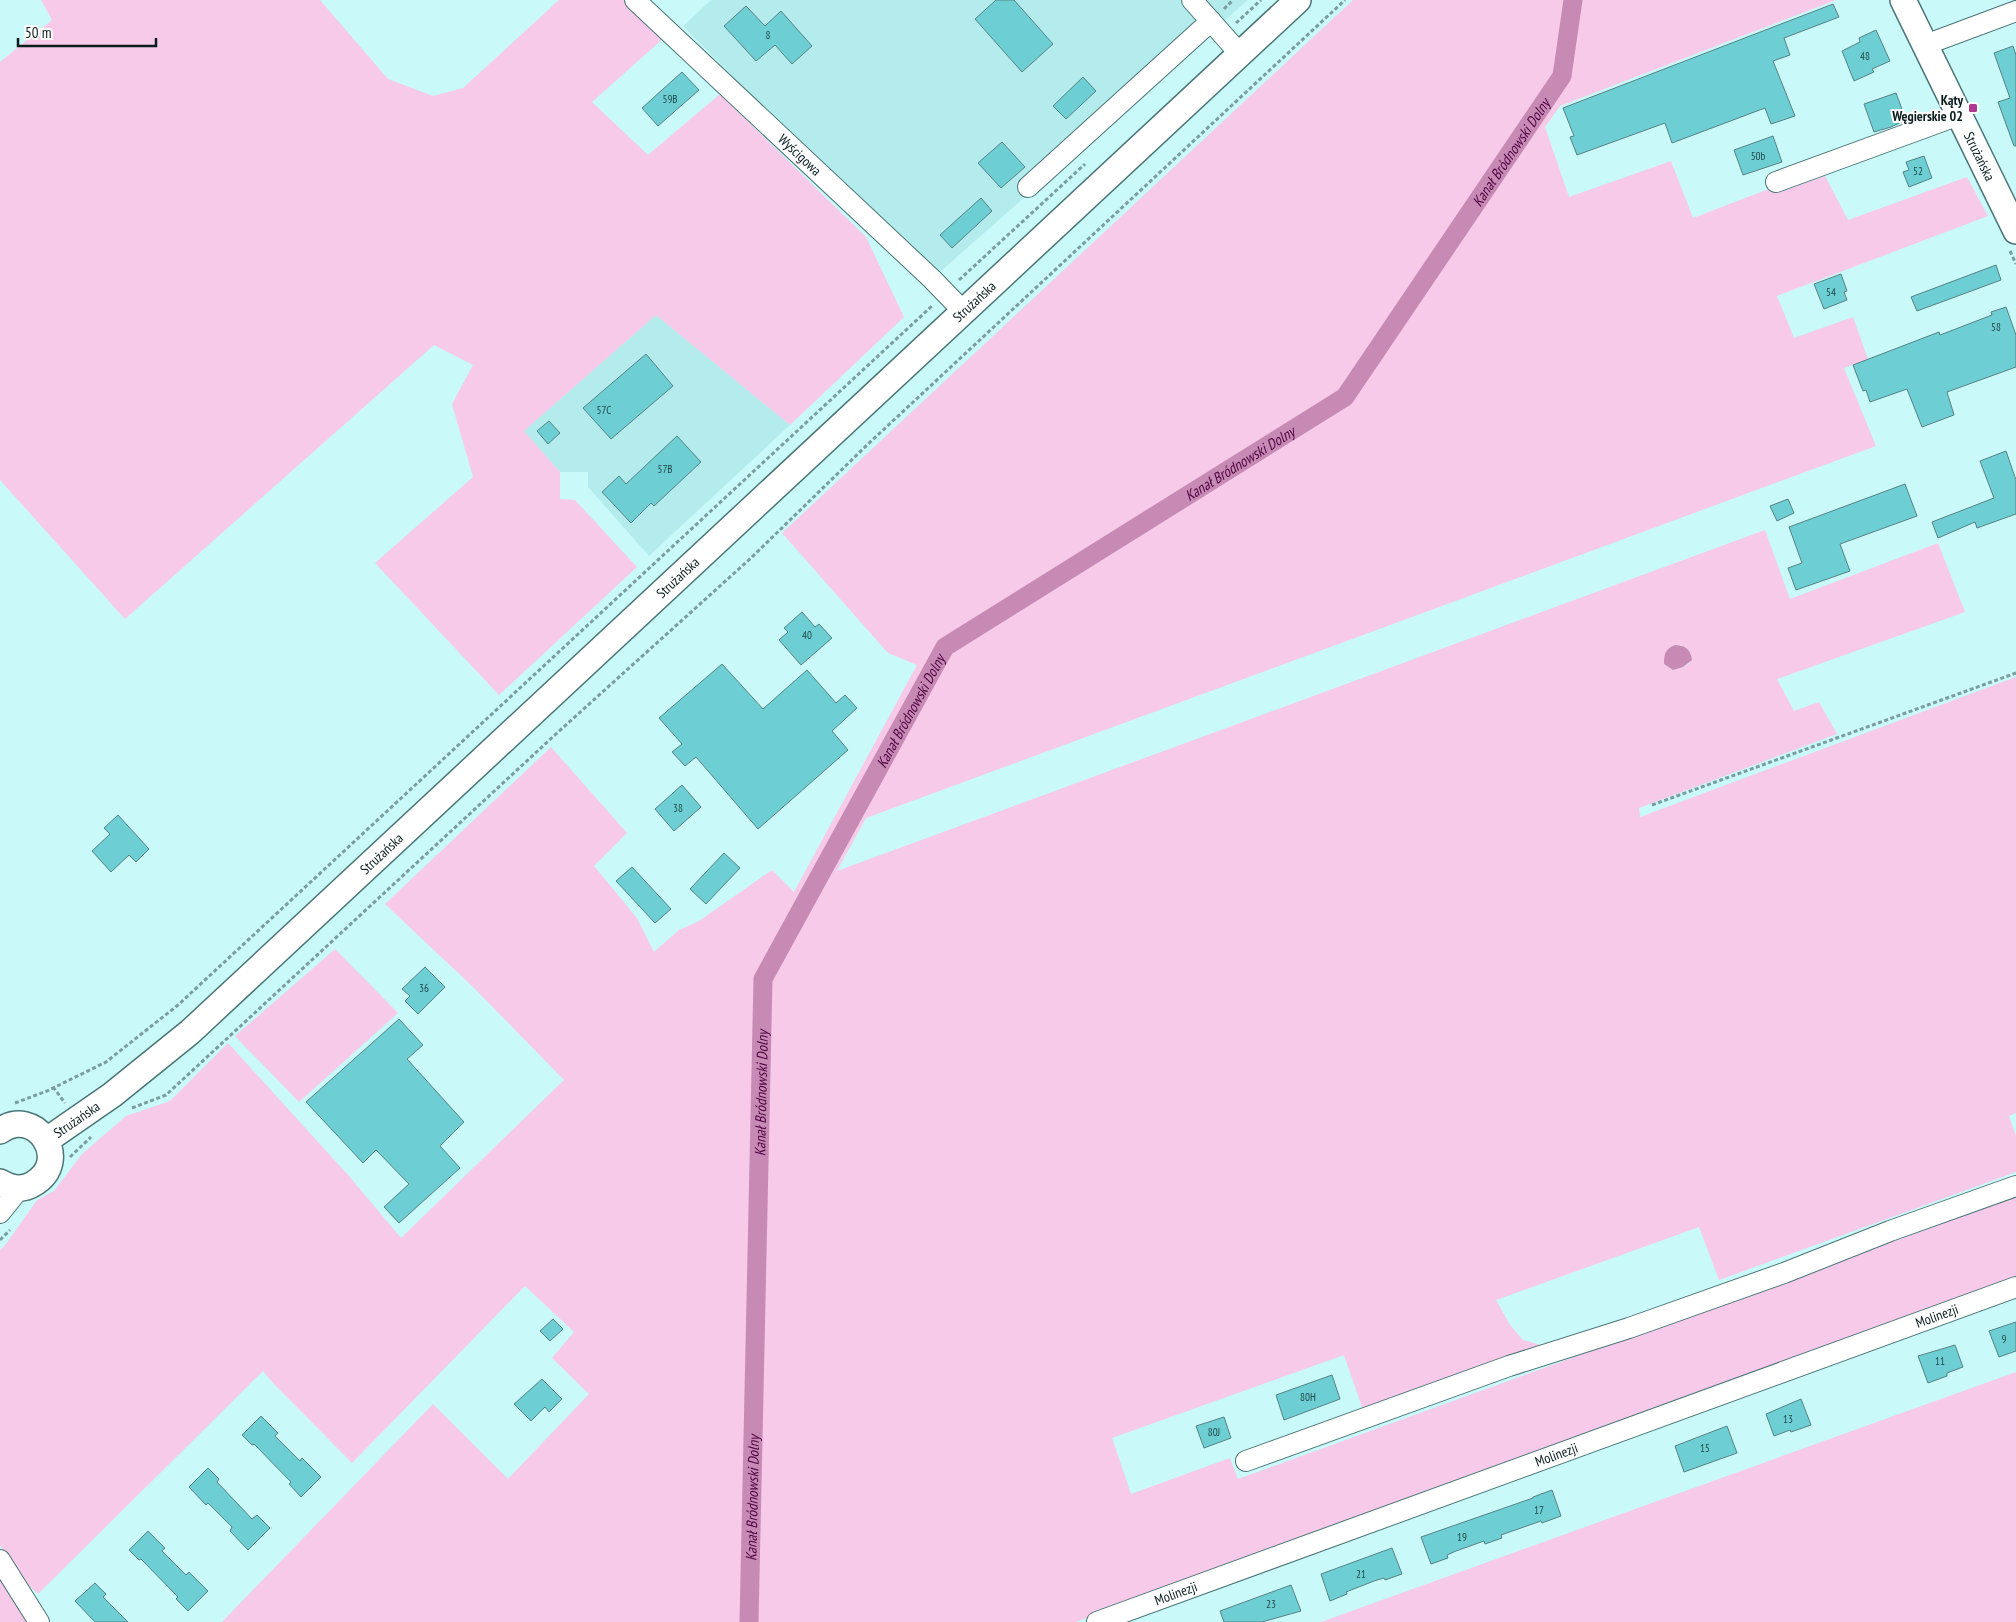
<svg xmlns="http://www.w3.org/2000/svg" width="2016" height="1622" viewBox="0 0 2016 1622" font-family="'PT Sans Narrow',sans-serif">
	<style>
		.built { fill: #b4ecee }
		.green { fill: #f6cae8; fill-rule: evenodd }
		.water { fill: #c78ab5 }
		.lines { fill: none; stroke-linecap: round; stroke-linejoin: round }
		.canal { stroke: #c78ab5; stroke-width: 19 }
		.building { fill: #6dcfd3; stroke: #578284 }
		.minor-casing { stroke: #4a7576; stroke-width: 22 }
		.major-casing { stroke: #4a7576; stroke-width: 28 }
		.path { stroke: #7a9d9e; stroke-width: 3; stroke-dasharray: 4 2.5; stroke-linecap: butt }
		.minor { stroke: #fff; stroke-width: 20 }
		.major { stroke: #fff; stroke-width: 25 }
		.poi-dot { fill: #ad3992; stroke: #fff; stroke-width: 2 }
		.labels { text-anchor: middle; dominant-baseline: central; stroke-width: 4; stroke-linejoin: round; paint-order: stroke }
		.number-label { font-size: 11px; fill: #23494a }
		.poi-label { font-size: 14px; font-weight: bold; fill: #0a1c1c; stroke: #fff; text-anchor: end }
		.street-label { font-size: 14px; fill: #0a1c1c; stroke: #fff }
		.water-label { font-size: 15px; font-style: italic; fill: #4e0340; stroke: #fff }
	</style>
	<rect width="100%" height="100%" fill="#caf9fa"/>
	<g class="built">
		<path d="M 711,0 L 1248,0 L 932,279 L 683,26 Z"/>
		<path d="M 656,315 L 790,425 L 649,556 L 588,487 L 588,472 L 560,472 L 524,431 Z"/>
	</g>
	<g class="green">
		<path d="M 41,0 L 320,0 L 388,79 L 433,96 L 463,88 L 559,0 L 624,0 L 665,37 L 592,102 L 648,155 L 720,94 L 866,237 L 904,317 L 790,425 L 656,315 L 524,431 L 560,472 L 560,499 L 575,500 L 637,567 L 499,695 L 375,563 L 473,477 L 452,404 L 473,365 L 434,345 L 125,619 L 0,480 L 0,62 L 52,20 Z"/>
		<path d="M 1353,0 L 1836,0 L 1560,106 L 1545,127 L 1569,197 L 1671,161 L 1693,218 L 1774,187 L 1777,193 L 1825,176 L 1848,220 L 1967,177 L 1988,216 L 1777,296 L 1794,338 L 1853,317 L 1868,359 L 1844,368 L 1876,446 L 866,818 L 837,871 L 1765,530 L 1790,599 L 1938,543 L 1965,612 L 1777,679 L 1794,711 L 1819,702 L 1837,734 L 1639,808 L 1640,817 L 2016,677 L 2016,1113 L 2009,1116 L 2016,1136 L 2016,1172 L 1719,1280 L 1699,1227 L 1496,1300 L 1510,1325 L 1523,1340 L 1541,1345 L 1363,1410 L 1344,1355 L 1112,1438 L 1131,1494 L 1230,1458 L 1238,1479 L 2016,1197 L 2016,1278 L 1076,1622 L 222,1622 L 433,1404 L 508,1479 L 589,1394 L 552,1358 L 574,1332 L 525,1286 L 352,1463 L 274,1384 L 263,1371 L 38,1594 L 22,1579 L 0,1545 L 0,1250 L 6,1244 L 37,1200 L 54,1191 L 82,1154 L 126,1116 L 170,1101 L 228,1043 L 348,1175 L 401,1238 L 564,1080 L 473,987 L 385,904 L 551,747 L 627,833 L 594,866 L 637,918 L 654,952 L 679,930 L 699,921 L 772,870 L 794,892 L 917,665 L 888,653 L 782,533 ZM 1675,645 L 1681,645 L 1691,654 C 1693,666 1682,667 1673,670 L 1664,664 L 1669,648 Z"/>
		<path d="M 335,949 L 398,1013 L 299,1102 L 235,1036 Z"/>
		<path d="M 2016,1372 L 2016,1622 L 1321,1622 Z"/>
		<path d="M 0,1575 L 30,1622 L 0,1622 Z"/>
	</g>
	<path class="water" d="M 1675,645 C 1685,645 1691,650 1692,660 L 1683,667 L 1673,670 L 1664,664 C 1664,654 1665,649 1675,645 Z"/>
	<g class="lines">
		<path class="canal" id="s1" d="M 749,1622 L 763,979 L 945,647 L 1345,397 L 1562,76 L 1573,0"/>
	</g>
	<g class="building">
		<path d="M 996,0 L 1014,0 L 1053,44 L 1022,72 L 975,19 Z"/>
		<path d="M 1833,4 L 1839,17 L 1784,38 L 1790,55 L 1773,61 L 1795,116 L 1771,124 L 1765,108 L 1672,143 L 1665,123 L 1577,155 L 1570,137 L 1574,136 L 1563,108 Z"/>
		<path d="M 746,6 L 765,26 L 781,11 L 812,46 L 792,64 L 775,45 L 756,61 L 724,26 Z"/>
		<path d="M 1876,30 L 1890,61 L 1872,69 L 1874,72 L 1854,81 L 1842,51 L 1860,42 L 1859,38 Z"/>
		<path d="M 2013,46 L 2016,55 L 2016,146 L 2014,146 L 1998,102 L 2010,98 L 1994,53 Z"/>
		<path d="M 682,72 L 699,90 L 658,126 L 642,108 Z"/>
		<path d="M 1083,77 L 1096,91 L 1066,119 L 1053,106 Z"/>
		<path d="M 1896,93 L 1906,120 L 1891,127 L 1874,132 L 1864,104 Z"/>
		<path d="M 1773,136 L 1782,162 L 1743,175 L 1734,150 Z"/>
		<path d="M 1002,142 L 1025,167 L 1001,188 L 978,163 Z"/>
		<path d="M 1924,156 L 1932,178 L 1909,187 L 1903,172 L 1909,170 L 1906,162 Z"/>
		<path d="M 981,198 L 992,211 L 952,248 L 940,235 Z"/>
		<path d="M 1996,265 L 2001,280 L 1917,311 L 1911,297 Z"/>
		<path d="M 1841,274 L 1847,291 L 1844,292 L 1847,300 L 1824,309 L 1814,284 Z"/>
		<path d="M 2006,307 L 2016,335 L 2016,367 L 1947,392 L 1954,415 L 1922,427 L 1907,389 L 1870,402 L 1866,390 L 1863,391 L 1853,365 L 1939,332 L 1940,335 L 1992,315 L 1991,312 Z"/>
		<path d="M 646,354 L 673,386 L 611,439 L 583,408 Z"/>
		<path d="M 549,421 L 560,433 L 548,444 L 537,431 Z"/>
		<path d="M 677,436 L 701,462 L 654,506 L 651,503 L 631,523 L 602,492 L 619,476 L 626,484 Z"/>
		<path d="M 2006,451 L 2016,480 L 2016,514 L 1977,528 L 1975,522 L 1938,538 L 1932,522 L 1994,498 L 1980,461 Z"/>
		<path d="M 1905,484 L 1917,516 L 1840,544 L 1850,571 L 1796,590 L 1788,568 L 1802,563 L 1789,527 Z"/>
		<path d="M 1788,499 L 1794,513 L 1777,521 L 1770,506 Z"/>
		<path d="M 802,612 L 815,627 L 819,624 L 832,638 L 801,665 L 779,640 L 788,632 L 784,628 Z"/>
		<path d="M 722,664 L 763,709 L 807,670 L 836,703 L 845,695 L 857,708 L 832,731 L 848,750 L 758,829 L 696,757 L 685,766 L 672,752 L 682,744 L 659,718 Z"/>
		<path d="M 682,785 L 701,807 L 674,831 L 655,809 Z"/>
		<path d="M 118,815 L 149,849 L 136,862 L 129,855 L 111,872 L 92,851 L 110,834 L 104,828 Z"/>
		<path d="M 724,853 L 740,868 L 706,904 L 690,889 Z"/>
		<path d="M 632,867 L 671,909 L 655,923 L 616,881 Z"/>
		<path d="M 425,967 L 445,987 L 418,1014 L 405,1001 L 410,996 L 402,989 Z"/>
		<path d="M 399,1019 L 423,1045 L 407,1059 L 464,1122 L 440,1146 L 460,1168 L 399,1223 L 384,1207 L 409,1184 L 376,1150 L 363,1163 L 306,1102 Z"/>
		<path d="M 553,1319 L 563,1329 L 550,1341 L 540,1331 Z"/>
		<path d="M 2016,1322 L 2016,1351 L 1999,1357 L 1989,1331 Z"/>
		<path d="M 1955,1345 L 1963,1367 L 1947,1373 L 1947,1376 L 1928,1383 L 1918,1356 Z"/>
		<path d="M 1332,1375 L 1340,1399 L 1284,1420 L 1276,1395 Z"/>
		<path d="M 542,1379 L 562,1399 L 549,1412 L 545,1407 L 531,1421 L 514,1404 Z"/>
		<path d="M 1801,1399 L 1811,1425 L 1791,1432 L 1790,1430 L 1774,1436 L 1766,1414 Z"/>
		<path d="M 261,1416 L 278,1433 L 275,1436 L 300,1461 L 302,1458 L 321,1477 L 301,1497 L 289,1484 L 291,1482 L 254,1444 L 252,1445 L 242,1435 Z"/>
		<path d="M 1224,1417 L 1231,1438 L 1204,1448 L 1196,1426 Z"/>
		<path d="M 1727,1426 L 1737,1453 L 1684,1472 L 1675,1446 Z"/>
		<path d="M 208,1468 L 219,1479 L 217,1482 L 252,1519 L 257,1515 L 270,1528 L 248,1550 L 230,1531 L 232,1527 L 208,1503 L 206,1505 L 189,1487 Z"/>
		<path d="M 1552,1490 L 1561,1516 L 1542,1523 L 1541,1521 L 1501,1535 L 1502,1538 L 1485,1544 L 1484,1541 L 1456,1551 L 1447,1555 L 1448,1558 L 1431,1564 L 1421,1537 L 1533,1498 L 1533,1497 Z"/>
		<path d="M 148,1531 L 165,1548 L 162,1551 L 186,1575 L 189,1572 L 208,1591 L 188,1611 L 176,1599 L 178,1597 L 141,1559 L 139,1560 L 129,1550 Z"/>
		<path d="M 1392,1548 L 1402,1574 L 1385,1580 L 1384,1578 L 1374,1581 L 1346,1592 L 1347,1594 L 1330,1601 L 1321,1574 Z"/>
		<path d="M 95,1583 L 106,1594 L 103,1597 L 128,1622 L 95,1622 L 75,1601 Z"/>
		<path d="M 1291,1585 L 1301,1611 L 1262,1622 L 1224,1622 L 1220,1611 Z"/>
	</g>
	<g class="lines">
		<defs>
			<g id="minor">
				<path id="s2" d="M 635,0 L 932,279 L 963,311"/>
				<path d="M 1192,0 L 1240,54"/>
				<path d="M 1925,45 L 2016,11"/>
				<path d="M 1776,182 L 1959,115"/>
				<path d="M 1028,187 L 1211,21"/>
				<path d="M 0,1213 L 20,1188"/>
				<path d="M 1246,1461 L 1509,1366 L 1629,1328 L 1784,1273 L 1890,1231 L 2016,1186"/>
				<path d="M 0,1560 L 39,1622"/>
				<path id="s3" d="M 1097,1622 L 2016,1287"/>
			</g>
			<g id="major">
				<path id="s4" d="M 1903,0 L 2016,231"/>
				<path d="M 0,1131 C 34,1105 74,1160 33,1184 C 22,1191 10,1188 0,1182"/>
				<path id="s5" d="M 47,1140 L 112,1095 L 190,1032 L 1298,0"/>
			</g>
		</defs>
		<use href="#minor" class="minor-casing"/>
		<use href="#major" class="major-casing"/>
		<g class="path">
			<path d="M 1224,9 L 1233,0"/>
			<path d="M 1236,23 L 1261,0"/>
			<path d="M 2010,251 L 2016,264"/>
			<path d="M 959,280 L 1085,164"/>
			<path d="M 1652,805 L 2016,673"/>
			<path d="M 53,1087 L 65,1103"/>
			<path d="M 15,1103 L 47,1091 L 106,1062 L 178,1005 L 933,305"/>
			<path d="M 132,1108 L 166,1095 L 557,733 L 751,558 L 867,445 L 1345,0"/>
			<path d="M 70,1157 L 91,1137"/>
			<path d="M 0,1240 L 10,1230"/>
		</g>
		<use href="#minor" class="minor"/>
		<use href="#major" class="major"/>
	</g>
	<rect class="poi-dot" x="1968" y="103" width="10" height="10" rx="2.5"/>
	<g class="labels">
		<g class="number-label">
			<text x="768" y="35">8</text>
			<text x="1865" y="56">48</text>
			<text x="670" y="99">59B</text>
			<text x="1758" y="156">50b</text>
			<text x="1918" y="171">52</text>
			<text x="1831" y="292">54</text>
			<text x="1996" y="327">58</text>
			<text x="604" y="410">57C</text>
			<text x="665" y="469">57B</text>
			<text x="807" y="635">40</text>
			<text x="678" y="808">38</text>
			<text x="424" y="988">36</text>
			<text x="2004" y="1339">9</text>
			<text x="1940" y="1361">11</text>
			<text x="1308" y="1397">80H</text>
			<text x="1788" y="1419">13</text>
			<text x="1214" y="1432">80J</text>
			<text x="1705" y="1448">15</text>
			<text x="1539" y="1510">17</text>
			<text x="1462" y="1537">19</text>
			<text x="1361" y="1574">21</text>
			<text x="1271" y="1604">23</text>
		</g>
		<g class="poi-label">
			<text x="1963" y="100">Kąty<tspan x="1963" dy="16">Węgierskie 02</tspan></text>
		</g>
		<g class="street-label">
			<text stroke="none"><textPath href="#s2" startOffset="226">Wyścigowa</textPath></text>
			<text stroke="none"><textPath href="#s4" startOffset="174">Strużańska</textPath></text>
			<text stroke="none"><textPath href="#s5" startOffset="1251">Strużańska</textPath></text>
			<text stroke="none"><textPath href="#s5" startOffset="846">Strużańska</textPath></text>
			<text stroke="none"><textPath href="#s5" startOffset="441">Strużańska</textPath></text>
			<text stroke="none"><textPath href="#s5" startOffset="36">Strużańska</textPath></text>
			<text stroke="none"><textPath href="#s3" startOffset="894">Molinezji</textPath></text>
			<text stroke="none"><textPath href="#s3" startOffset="489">Molinezji</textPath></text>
			<text stroke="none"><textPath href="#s3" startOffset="84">Molinezji</textPath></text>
		</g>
		<g class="water-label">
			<text stroke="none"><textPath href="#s1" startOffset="1789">Kanał Bródnowski Dolny</textPath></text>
			<text stroke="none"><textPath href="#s1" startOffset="1369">Kanał Bródnowski Dolny</textPath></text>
			<text stroke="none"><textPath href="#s1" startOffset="949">Kanał Bródnowski Dolny</textPath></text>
			<text stroke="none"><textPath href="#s1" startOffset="529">Kanał Bródnowski Dolny</textPath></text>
			<text stroke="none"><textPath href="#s1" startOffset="124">Kanał Bródnowski Dolny</textPath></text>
		</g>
	</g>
	<path d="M18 38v8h138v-8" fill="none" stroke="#0a1c1c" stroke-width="2.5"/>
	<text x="25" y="38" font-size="15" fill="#0a1c1c" stroke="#ffffff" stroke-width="4" paint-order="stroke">50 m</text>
</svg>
